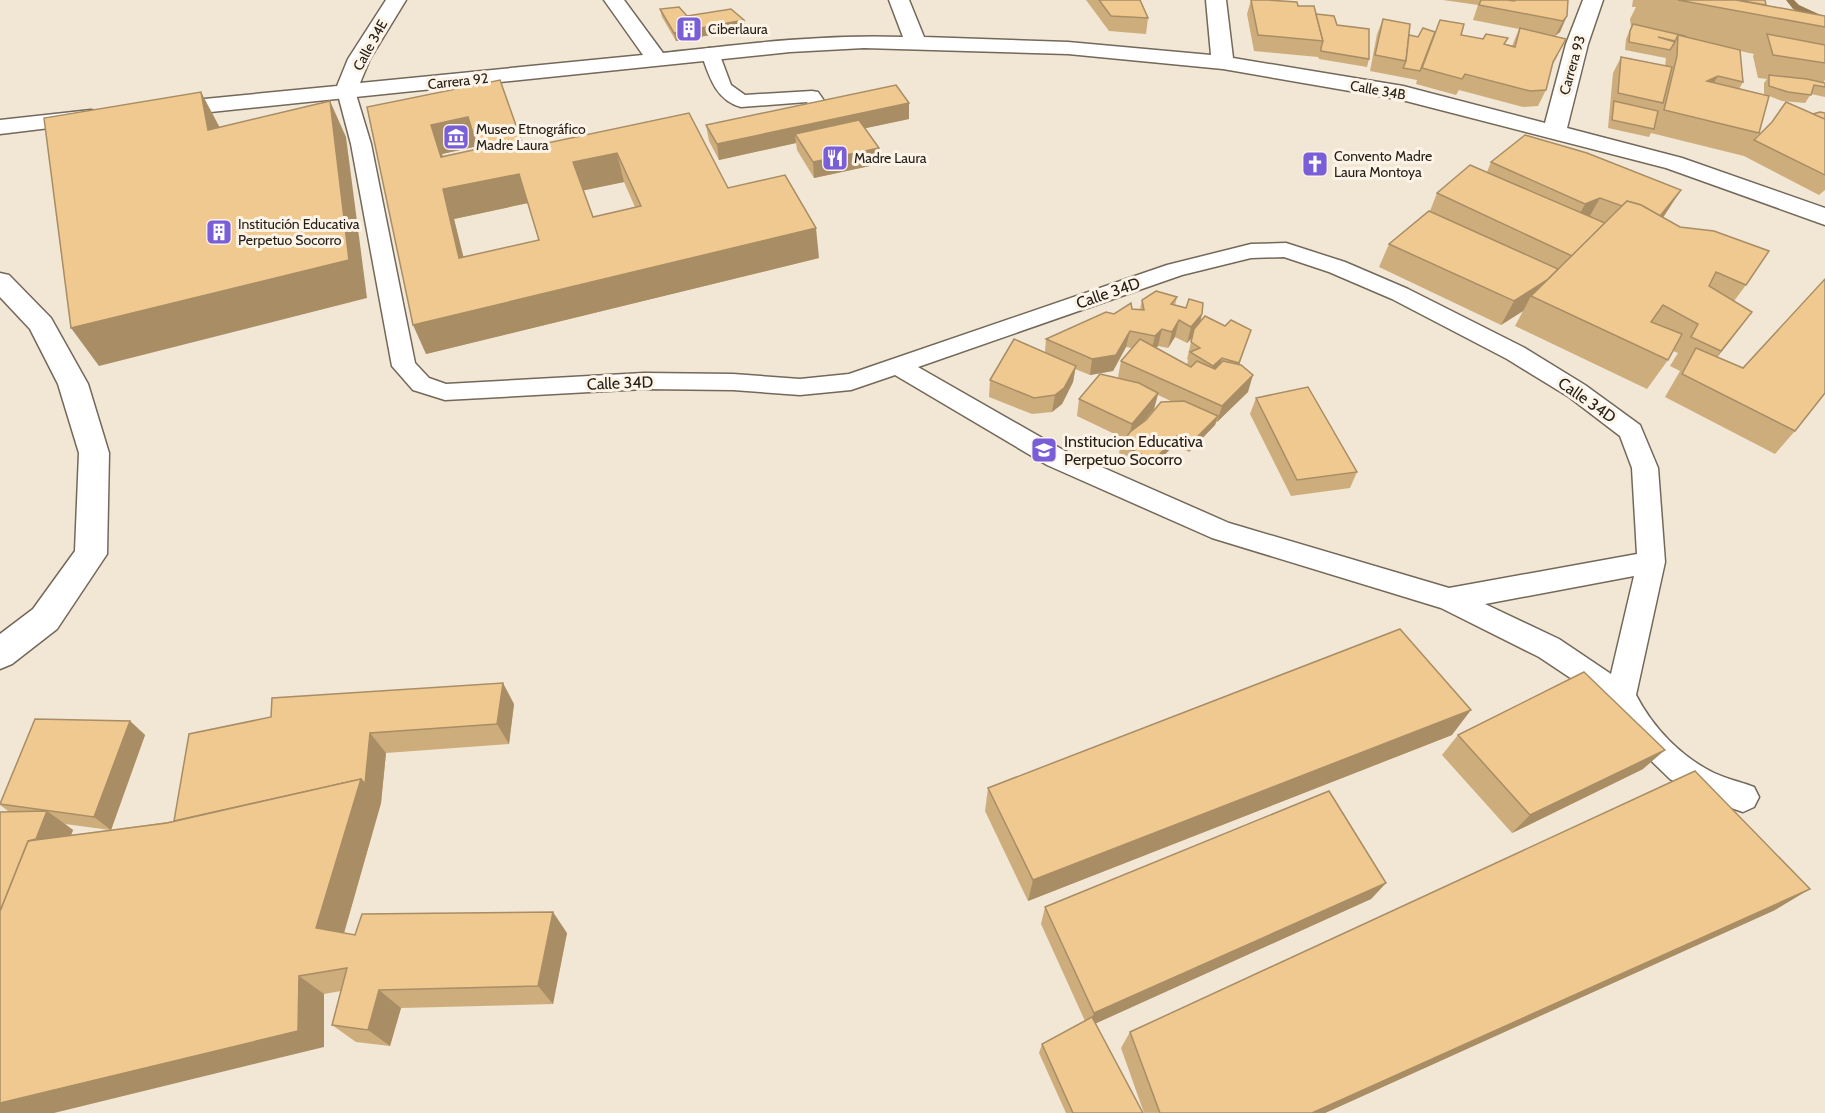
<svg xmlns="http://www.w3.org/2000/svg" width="1825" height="1113" viewBox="0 0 1825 1113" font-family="Cabin,sans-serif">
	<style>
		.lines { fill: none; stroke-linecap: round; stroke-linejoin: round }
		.stream { fill: #987c54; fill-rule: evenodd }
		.lane-casing { stroke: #736859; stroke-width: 3 }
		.street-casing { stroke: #736859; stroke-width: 3 }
		.lane { fill: #fff; fill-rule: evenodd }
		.street { fill: #fff; fill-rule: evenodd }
		.wall { fill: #cead7c; fill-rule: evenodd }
		.shaded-wall { fill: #a88d65 }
		.building { fill: #f0c990; stroke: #a88d65; stroke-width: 1.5; fill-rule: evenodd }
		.labels { text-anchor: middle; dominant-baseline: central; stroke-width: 6; stroke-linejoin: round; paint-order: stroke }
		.far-poi-label { font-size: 14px; fill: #25201a; stroke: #fdf3e6; text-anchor: start }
		.far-street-label { font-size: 14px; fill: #25201a; stroke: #fdf3e6 }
		.street-label { font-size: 16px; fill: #25201a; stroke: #fdf3e6 }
		.poi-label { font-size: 16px; fill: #25201a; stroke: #fdf3e6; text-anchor: start }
	</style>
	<rect width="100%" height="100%" fill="#f2e6d5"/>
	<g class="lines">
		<path class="stream" d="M 1786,0 L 1794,0 L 1799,5 L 1825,17 L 1825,23 L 1793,9 Z"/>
		<defs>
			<g id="lane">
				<path d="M 710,48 L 716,49 L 719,53 L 731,85 L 745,95 L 812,91 L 818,92 L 827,105 L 825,109 L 811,109 L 807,102 L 741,107 C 715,100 709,75 701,53 L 704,49 Z"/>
				<path d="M 346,86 L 352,87 L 355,91 L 371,144 L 415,363 L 429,378 L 446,384 L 644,373 L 733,374 L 800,379 L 849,374 L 1167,265 L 1251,244 L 1286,243 L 1345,262 L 1408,289 L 1523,347 L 1585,385 L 1640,425 L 1658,468 L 1665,562 L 1636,695 C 1653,728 1681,757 1714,773 C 1727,779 1741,782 1754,787 L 1759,797 L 1754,807 L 1743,812 L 1720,804 L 1696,795 L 1670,779 L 1635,745 L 1611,705 L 1539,657 L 1441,608 L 1212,538 L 1047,465 L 895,375 L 851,390 L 800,395 L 733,390 L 644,389 L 445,400 L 413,390 L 392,366 L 351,144 L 337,91 L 340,87 ZM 1284,257 L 1329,272 L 1392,299 L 1507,359 L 1569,397 L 1620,436 L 1632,468 L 1637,554 L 1449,588 L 1229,523 L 1065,451 L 918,367 L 1182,275 L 1251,258 ZM 1634,576 L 1611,674 L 1559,639 L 1485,604 Z"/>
			</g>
			<g id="street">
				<path d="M 386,0 L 406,0 L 370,59 L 360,83 L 643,55 L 604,0 L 624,0 L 663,53 C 743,44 823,34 903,37 L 889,0 L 909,0 L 924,37 L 1068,42 L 1211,55 L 1206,0 L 1226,0 L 1233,58 L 1403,86 L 1545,123 L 1566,44 L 1583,0 L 1603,0 L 1588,44 L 1567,128 L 1682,158 L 1825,208 L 1825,225 L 1666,168 L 1402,100 L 1223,69 L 1068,54 L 864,48 L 790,52 L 163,117 L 155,115 L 152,110 L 155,105 L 163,103 L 337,86 L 348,59 Z"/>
				<path d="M 91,110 L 99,112 L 102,117 L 99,122 L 0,134 L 0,120 Z"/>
				<path d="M 0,273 L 9,275 L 51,318 L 88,384 L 109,453 L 107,554 L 57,629 L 12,664 L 0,669 L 0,634 L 33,609 L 75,551 L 79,453 L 58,384 L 30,329 L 0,297 Z"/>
			</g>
		</defs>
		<use href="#lane" class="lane-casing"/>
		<use href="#street" class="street-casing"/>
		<use href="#lane" class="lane"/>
		<use href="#street" class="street"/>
	</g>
	<g class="wall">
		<path d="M 1086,0 L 1140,0 L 1148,18 L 1146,34 L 1109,31 Z"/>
		<path d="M 1251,0 L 1267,0 L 1298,6 L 1316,14 L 1337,25 L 1369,59 L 1367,67 L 1319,59 L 1318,57 L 1254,51 L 1247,14 Z"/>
		<path d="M 1443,0 L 1507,0 L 1514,1 L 1568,0 L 1560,32 L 1555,36 L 1558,55 L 1552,66 L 1546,90 L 1538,106 L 1523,107 L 1459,90 L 1456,95 L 1416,84 L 1417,80 L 1370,71 L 1377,34 L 1383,19 L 1409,35 L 1418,37 L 1435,32 L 1461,35 L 1512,46 L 1519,29 L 1473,20 L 1478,5 Z"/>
		<path d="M 1633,0 L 1765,0 L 1766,5 L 1825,16 L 1825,80 L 1823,83 L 1825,83 L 1825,97 L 1811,94 L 1805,103 L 1782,101 L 1764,94 L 1764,83 L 1767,79 L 1758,78 L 1753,56 L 1754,54 L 1740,51 L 1743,82 L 1739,89 L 1759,133 L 1754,140 L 1813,114 L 1825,113 L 1825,190 L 1819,195 L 1744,156 L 1651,133 L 1649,137 L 1608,128 L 1613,73 L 1621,57 L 1665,66 L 1666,58 L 1625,50 L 1626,39 L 1631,27 L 1630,19 L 1636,7 L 1632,7 Z"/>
		<path d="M 660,9 L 687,16 L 744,20 L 745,29 L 676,41 L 662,17 Z"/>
		<path d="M 367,107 L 524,148 L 689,113 L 728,188 L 819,258 L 426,354 ZM 478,146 L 478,149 L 443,156 L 442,154 ZM 624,182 L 635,207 L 593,217 L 583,190 ZM 528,203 L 539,240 L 463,257 L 454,219 Z"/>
		<path d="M 909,119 L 865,128 L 879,164 L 814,178 L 797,150 L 796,143 L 719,160 L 709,141 L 706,125 Z"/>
		<path d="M 1491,162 L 1666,213 L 1663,218 L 1746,285 L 1734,301 L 1752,312 L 1717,357 L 1795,431 L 1775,454 L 1665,397 L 1680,371 L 1670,366 L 1678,353 L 1673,351 L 1668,360 L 1647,389 L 1515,326 L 1523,311 L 1501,325 L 1379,267 L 1389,244 L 1430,211 L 1437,193 L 1487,172 Z"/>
		<path d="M 1177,297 L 1175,305 L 1202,314 L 1200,322 L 1251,330 L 1239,365 L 1248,392 L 1217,422 L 1216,422 L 1215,425 L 1189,452 L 1175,444 L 1152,468 L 1119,453 L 1121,445 L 1125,439 L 1077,416 L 1079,399 L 1123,380 L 1118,377 L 1121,361 L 1132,348 L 1126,347 L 1113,371 L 1090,375 L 1075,369 L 1073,382 L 1062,404 L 1052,412 L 1032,414 L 989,397 L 990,380 L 1045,352 L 1046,339 L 1114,314 L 1132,309 L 1140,309 L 1142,300 ZM 1175,337 L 1187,343 L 1192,338 L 1187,359 L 1188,360 L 1187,365 L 1156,348 L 1158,346 L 1168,348 ZM 1158,395 L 1173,402 L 1145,420 L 1154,409 Z"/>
		<path d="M 1256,398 L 1357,472 L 1350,488 L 1291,496 L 1250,414 Z"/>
		<path d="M 514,704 L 509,744 L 386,753 L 381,803 L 344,933 L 355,935 L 567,933 L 553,1004 L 401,1008 L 390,1046 L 356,1042 L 332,1025 L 341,991 L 324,994 L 324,1047 L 0,805 L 130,721 L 145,735 L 111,830 L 174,821 L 189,734 ZM 65,824 L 110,830 L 71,835 L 73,830 Z"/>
		<path d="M 1452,735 L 1028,901 L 985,811 L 988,788 Z"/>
		<path d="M 1458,735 L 1643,769 L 1512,833 L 1442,755 Z"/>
		<path d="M 1386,883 L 1371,899 L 1095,1023 L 1143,1113 L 1066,1113 L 1039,1053 L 1042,1044 L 1085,1021 L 1041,924 L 1045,907 Z"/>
		<path d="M 1775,910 L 1325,1113 L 1144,1113 L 1121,1048 L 1130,1032 Z"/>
	</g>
	<g class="shaded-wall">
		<path d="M 1567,16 L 1560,32 L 1555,36 L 1563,21 Z"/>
		<path d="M 744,20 L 745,29 L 676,41 L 674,33 Z"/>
		<path d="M 1718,76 L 1704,99 L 1707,81 Z"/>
		<path d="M 201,92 L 220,128 L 208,130 Z"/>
		<path d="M 330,101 L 346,137 L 367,298 L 99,366 L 71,328 Z"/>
		<path d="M 909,103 L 909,119 L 801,142 L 795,134 L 796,143 L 719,160 L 717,144 Z"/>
		<path d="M 468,117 L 478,146 L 442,154 L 451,186 L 441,157 L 431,125 Z"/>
		<path d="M 879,148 L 879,164 L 814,178 L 813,162 Z"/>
		<path d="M 617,153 L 624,182 L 581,191 L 573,162 Z"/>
		<path d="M 519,174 L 528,203 L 454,219 L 471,287 L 459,258 L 443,189 Z"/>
		<path d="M 1681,190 L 1666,213 L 1645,240 L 1659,217 Z"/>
		<path d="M 1600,198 L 1587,221 L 1572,228 L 1585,204 Z"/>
		<path d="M 816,228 L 819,258 L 426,354 L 413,325 Z"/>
		<path d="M 1561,271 L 1531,296 L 1523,311 L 1501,325 L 1514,301 Z"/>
		<path d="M 1752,312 L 1730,341 L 1699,380 L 1721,351 Z"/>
		<path d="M 1202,314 L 1198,331 L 1187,343 L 1191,327 Z"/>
		<path d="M 1179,320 L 1175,337 L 1168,348 L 1172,332 Z"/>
		<path d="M 1162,329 L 1158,346 L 1151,352 L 1155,336 Z"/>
		<path d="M 1130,331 L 1126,347 L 1113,371 L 1090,375 L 1092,359 Z"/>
		<path d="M 1222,358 L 1217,375 L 1209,383 L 1213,366 Z"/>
		<path d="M 1076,366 L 1073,382 L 1062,404 L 1052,412 L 1055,395 Z"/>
		<path d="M 1253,375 L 1248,392 L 1217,422 L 1222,406 Z"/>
		<path d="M 1158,393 L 1154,409 L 1128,440 L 1132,424 Z"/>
		<path d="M 1218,416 L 1215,425 L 1189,452 L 1191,443 Z"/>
		<path d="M 1177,436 L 1175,444 L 1152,468 L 1154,460 Z"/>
		<path d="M 503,683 L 514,704 L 509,744 L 497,724 Z"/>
		<path d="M 1471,710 L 1452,735 L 1028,901 L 1033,880 Z"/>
		<path d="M 130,721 L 145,735 L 111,830 L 94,817 Z"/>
		<path d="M 370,733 L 386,753 L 381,803 L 340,947 L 316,928 Z"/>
		<path d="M 1665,750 L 1643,769 L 1512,833 L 1530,815 Z"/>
		<path d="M 47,811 L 73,830 L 0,1026 L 0,932 Z"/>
		<path d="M 1386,883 L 1371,899 L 1088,1027 L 1094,1013 Z"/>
		<path d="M 1810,889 L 1775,910 L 1325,1113 L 1312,1113 Z"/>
		<path d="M 553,912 L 567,933 L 553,1004 L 538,986 Z"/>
		<path d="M 299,976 L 324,994 L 324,1047 L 54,1113 L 0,1113 L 0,1103 Z"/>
		<path d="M 379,990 L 401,1008 L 390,1046 L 368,1030 Z"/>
	</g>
	<g class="building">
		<path d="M 1099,0 L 1140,0 L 1148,18 L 1111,16 Z"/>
		<path d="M 1251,0 L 1267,0 L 1297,2 L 1298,6 L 1314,6 L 1323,41 L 1258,35 Z"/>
		<path d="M 1481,0 L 1507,0 L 1514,1 L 1516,0 L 1568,0 L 1567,16 L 1563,21 L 1479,5 Z"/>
		<path d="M 1678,0 L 1736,0 L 1825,16 L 1825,27 Z"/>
		<path d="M 1738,0 L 1765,0 L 1766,5 Z"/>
		<path d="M 679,7 L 687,16 L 731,9 L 744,20 L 674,33 L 660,9 Z"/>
		<path d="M 1316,14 L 1334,16 L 1337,25 L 1369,29 L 1369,59 L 1321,51 L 1321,48 L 1323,41 Z"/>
		<path d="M 1383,19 L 1410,24 L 1406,61 L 1375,55 Z"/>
		<path d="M 1440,20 L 1464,24 L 1461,35 L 1483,39 L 1486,34 L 1508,38 L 1504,44 L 1515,47 L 1520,28 L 1566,39 L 1553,62 L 1546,90 L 1530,91 L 1465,74 L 1462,79 L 1422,68 Z"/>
		<path d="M 1633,24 L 1685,36 L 1686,37 L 1678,35 L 1675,41 L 1658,37 L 1675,42 L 1670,50 L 1629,42 L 1630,31 Z"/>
		<path d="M 1423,28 L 1435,32 L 1420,71 L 1403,68 L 1406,61 L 1409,35 L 1418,37 Z"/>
		<path d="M 1767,34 L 1825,45 L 1825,63 L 1773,55 Z"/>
		<path d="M 1678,35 L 1740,50 L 1743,82 L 1718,76 L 1707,81 L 1769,96 L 1759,133 L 1664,110 L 1677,56 Z"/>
		<path d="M 1621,57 L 1672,67 L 1663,103 L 1618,93 Z"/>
		<path d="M 1769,75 L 1807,79 L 1825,83 L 1825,87 L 1814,85 L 1811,95 L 1788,92 L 1769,86 Z"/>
		<path d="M 500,80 L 524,148 L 689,113 L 728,188 L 785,175 L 816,228 L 413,325 L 367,107 ZM 468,117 L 478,149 L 441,157 L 431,125 ZM 617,153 L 641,206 L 593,217 L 573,162 ZM 519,174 L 539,240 L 459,258 L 443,189 Z"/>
		<path d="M 896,85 L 909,103 L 717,144 L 706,125 Z"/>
		<path d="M 201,92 L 208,130 L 330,101 L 349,260 L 71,328 L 44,118 Z"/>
		<path d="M 1614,101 L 1658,111 L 1654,129 L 1612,120 Z"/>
		<path d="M 1786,102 L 1825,119 L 1825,175 L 1754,140 L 1772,122 Z"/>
		<path d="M 1820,112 L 1825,113 L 1825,119 L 1813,114 Z"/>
		<path d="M 859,120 L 879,148 L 813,162 L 795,134 Z"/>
		<path d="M 1525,135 L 1587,153 L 1681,190 L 1660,216 L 1641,205 L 1627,201 L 1622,206 L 1600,198 L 1585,204 L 1491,162 Z"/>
		<path d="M 1470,165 L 1605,223 L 1572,256 L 1437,193 Z"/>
		<path d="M 1627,201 L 1641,205 L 1680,227 L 1714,231 L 1769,251 L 1746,285 L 1716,272 L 1709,286 L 1752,312 L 1721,351 L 1691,337 L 1698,324 L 1663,305 L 1651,322 L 1682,334 L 1668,360 L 1531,296 Z"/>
		<path d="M 1429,211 L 1558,269 L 1547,280 L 1514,301 L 1389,244 Z"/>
		<path d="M 1825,279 L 1825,393 L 1795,431 L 1682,374 L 1696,348 L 1743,368 Z"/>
		<path d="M 1156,291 L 1177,297 L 1171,304 L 1186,308 L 1189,299 L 1203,303 L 1202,314 L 1191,327 L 1179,320 L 1172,332 L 1162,329 L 1155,336 L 1130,331 L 1116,355 L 1092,359 L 1046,339 L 1106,312 L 1114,314 L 1131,303 L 1132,309 L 1144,310 L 1142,300 Z"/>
		<path d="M 1205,316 L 1225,326 L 1231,320 L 1251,330 L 1239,363 L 1222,358 L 1213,366 L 1190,352 L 1200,348 L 1191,342 L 1194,329 Z"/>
		<path d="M 1014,339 L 1076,366 L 1064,388 L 1055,395 L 1034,398 L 990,380 Z"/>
		<path d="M 1140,339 L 1191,367 L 1197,361 L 1215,369 L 1223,361 L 1241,365 L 1253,375 L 1222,406 L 1121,361 Z"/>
		<path d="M 1100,374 L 1139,383 L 1158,393 L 1132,424 L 1079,399 Z"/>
		<path d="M 1308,387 L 1357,472 L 1297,480 L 1256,398 Z"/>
		<path d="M 1184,401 L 1218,416 L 1191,443 L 1177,436 L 1154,460 L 1121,445 L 1130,432 L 1146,420 L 1161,402 Z"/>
		<path d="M 1400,629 L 1471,710 L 1033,880 L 988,788 Z"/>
		<path d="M 1584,672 L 1665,750 L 1530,815 L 1458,735 Z"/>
		<path d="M 503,683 L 497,724 L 370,733 L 365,784 L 361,779 L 174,821 L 189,734 L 271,717 L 272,698 Z"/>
		<path d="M 35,719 L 130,721 L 94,817 L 0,804 Z"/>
		<path d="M 1695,771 L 1810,889 L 1312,1113 L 1160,1113 L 1130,1032 Z"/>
		<path d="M 361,779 L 316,928 L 355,935 L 362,914 L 553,912 L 538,986 L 379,990 L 368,1030 L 332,1025 L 347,968 L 299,976 L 298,1031 L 0,1103 L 0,911 L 28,841 L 167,823 Z"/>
		<path d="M 1329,791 L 1386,883 L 1094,1013 L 1045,907 Z"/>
		<path d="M 47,811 L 36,839 L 28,841 L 0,911 L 0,812 Z"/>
		<path d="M 1092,1017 L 1143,1113 L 1073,1113 L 1042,1044 Z"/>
	</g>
	<defs>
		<symbol id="building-square" viewBox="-11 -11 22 22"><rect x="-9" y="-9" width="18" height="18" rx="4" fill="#795ed8" stroke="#fdf3e6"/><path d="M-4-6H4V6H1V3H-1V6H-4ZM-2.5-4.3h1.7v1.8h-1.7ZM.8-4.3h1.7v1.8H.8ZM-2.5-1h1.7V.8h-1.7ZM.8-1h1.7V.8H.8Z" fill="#fff"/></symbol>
		<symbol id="museum-square" viewBox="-11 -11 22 22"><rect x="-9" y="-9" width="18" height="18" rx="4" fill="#795ed8" stroke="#fdf3e6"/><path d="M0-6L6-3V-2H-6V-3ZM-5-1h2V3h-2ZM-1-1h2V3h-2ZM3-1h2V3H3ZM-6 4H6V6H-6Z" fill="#fff"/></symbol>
		<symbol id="restaurant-square" viewBox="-11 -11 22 22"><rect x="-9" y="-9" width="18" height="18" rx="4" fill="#795ed8" stroke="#fdf3e6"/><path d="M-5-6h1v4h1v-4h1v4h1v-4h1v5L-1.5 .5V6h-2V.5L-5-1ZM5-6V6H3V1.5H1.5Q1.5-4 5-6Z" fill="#fff"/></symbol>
		<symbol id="church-square" viewBox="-11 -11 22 22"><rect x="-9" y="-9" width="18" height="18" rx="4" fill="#795ed8" stroke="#fdf3e6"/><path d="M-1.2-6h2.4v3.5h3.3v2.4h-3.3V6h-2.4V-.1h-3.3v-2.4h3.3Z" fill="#fff"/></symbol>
		<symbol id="school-square" viewBox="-11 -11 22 22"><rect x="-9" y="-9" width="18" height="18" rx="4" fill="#795ed8" stroke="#fdf3e6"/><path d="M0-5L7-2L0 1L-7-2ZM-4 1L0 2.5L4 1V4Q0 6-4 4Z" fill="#fff"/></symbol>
	</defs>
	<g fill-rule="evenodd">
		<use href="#building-square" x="674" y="14" width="30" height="30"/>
		<use href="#museum-square" x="441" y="122" width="30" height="30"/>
		<use href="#restaurant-square" x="820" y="143" width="30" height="30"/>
		<use href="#church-square" x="1300" y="149" width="30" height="30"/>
		<use href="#building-square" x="204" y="217" width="30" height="30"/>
		<use href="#school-square" x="1029" y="435" width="30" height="30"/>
	</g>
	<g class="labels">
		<g class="far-poi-label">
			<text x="708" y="29">Ciberlaura</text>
			<text x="476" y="129">Museo Etnográfico<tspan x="476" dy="16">Madre Laura</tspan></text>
			<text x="1334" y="156">Convento Madre<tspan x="1334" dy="16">Laura Montoya</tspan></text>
			<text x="854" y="158">Madre Laura</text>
			<text x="238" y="224">Institución Educativa<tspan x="238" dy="16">Perpetuo Socorro</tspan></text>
		</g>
		<g class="far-street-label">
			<text transform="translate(370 45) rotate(-61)">Calle 34E</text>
			<text transform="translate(1572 65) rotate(-74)">Carrera 93</text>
			<text transform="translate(458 81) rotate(-6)">Carrera 92</text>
			<text transform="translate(1378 90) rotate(10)">Calle 34B</text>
		</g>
		<g class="street-label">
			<text transform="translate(1108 293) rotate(-19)">Calle 34D</text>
			<text transform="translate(620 383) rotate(-2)">Calle 34D</text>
			<text transform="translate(1587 400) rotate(35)">Calle 34D</text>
		</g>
		<g class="poi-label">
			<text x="1064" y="441">Institucion Educativa<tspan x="1064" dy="18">Perpetuo Socorro</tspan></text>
		</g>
	</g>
</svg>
